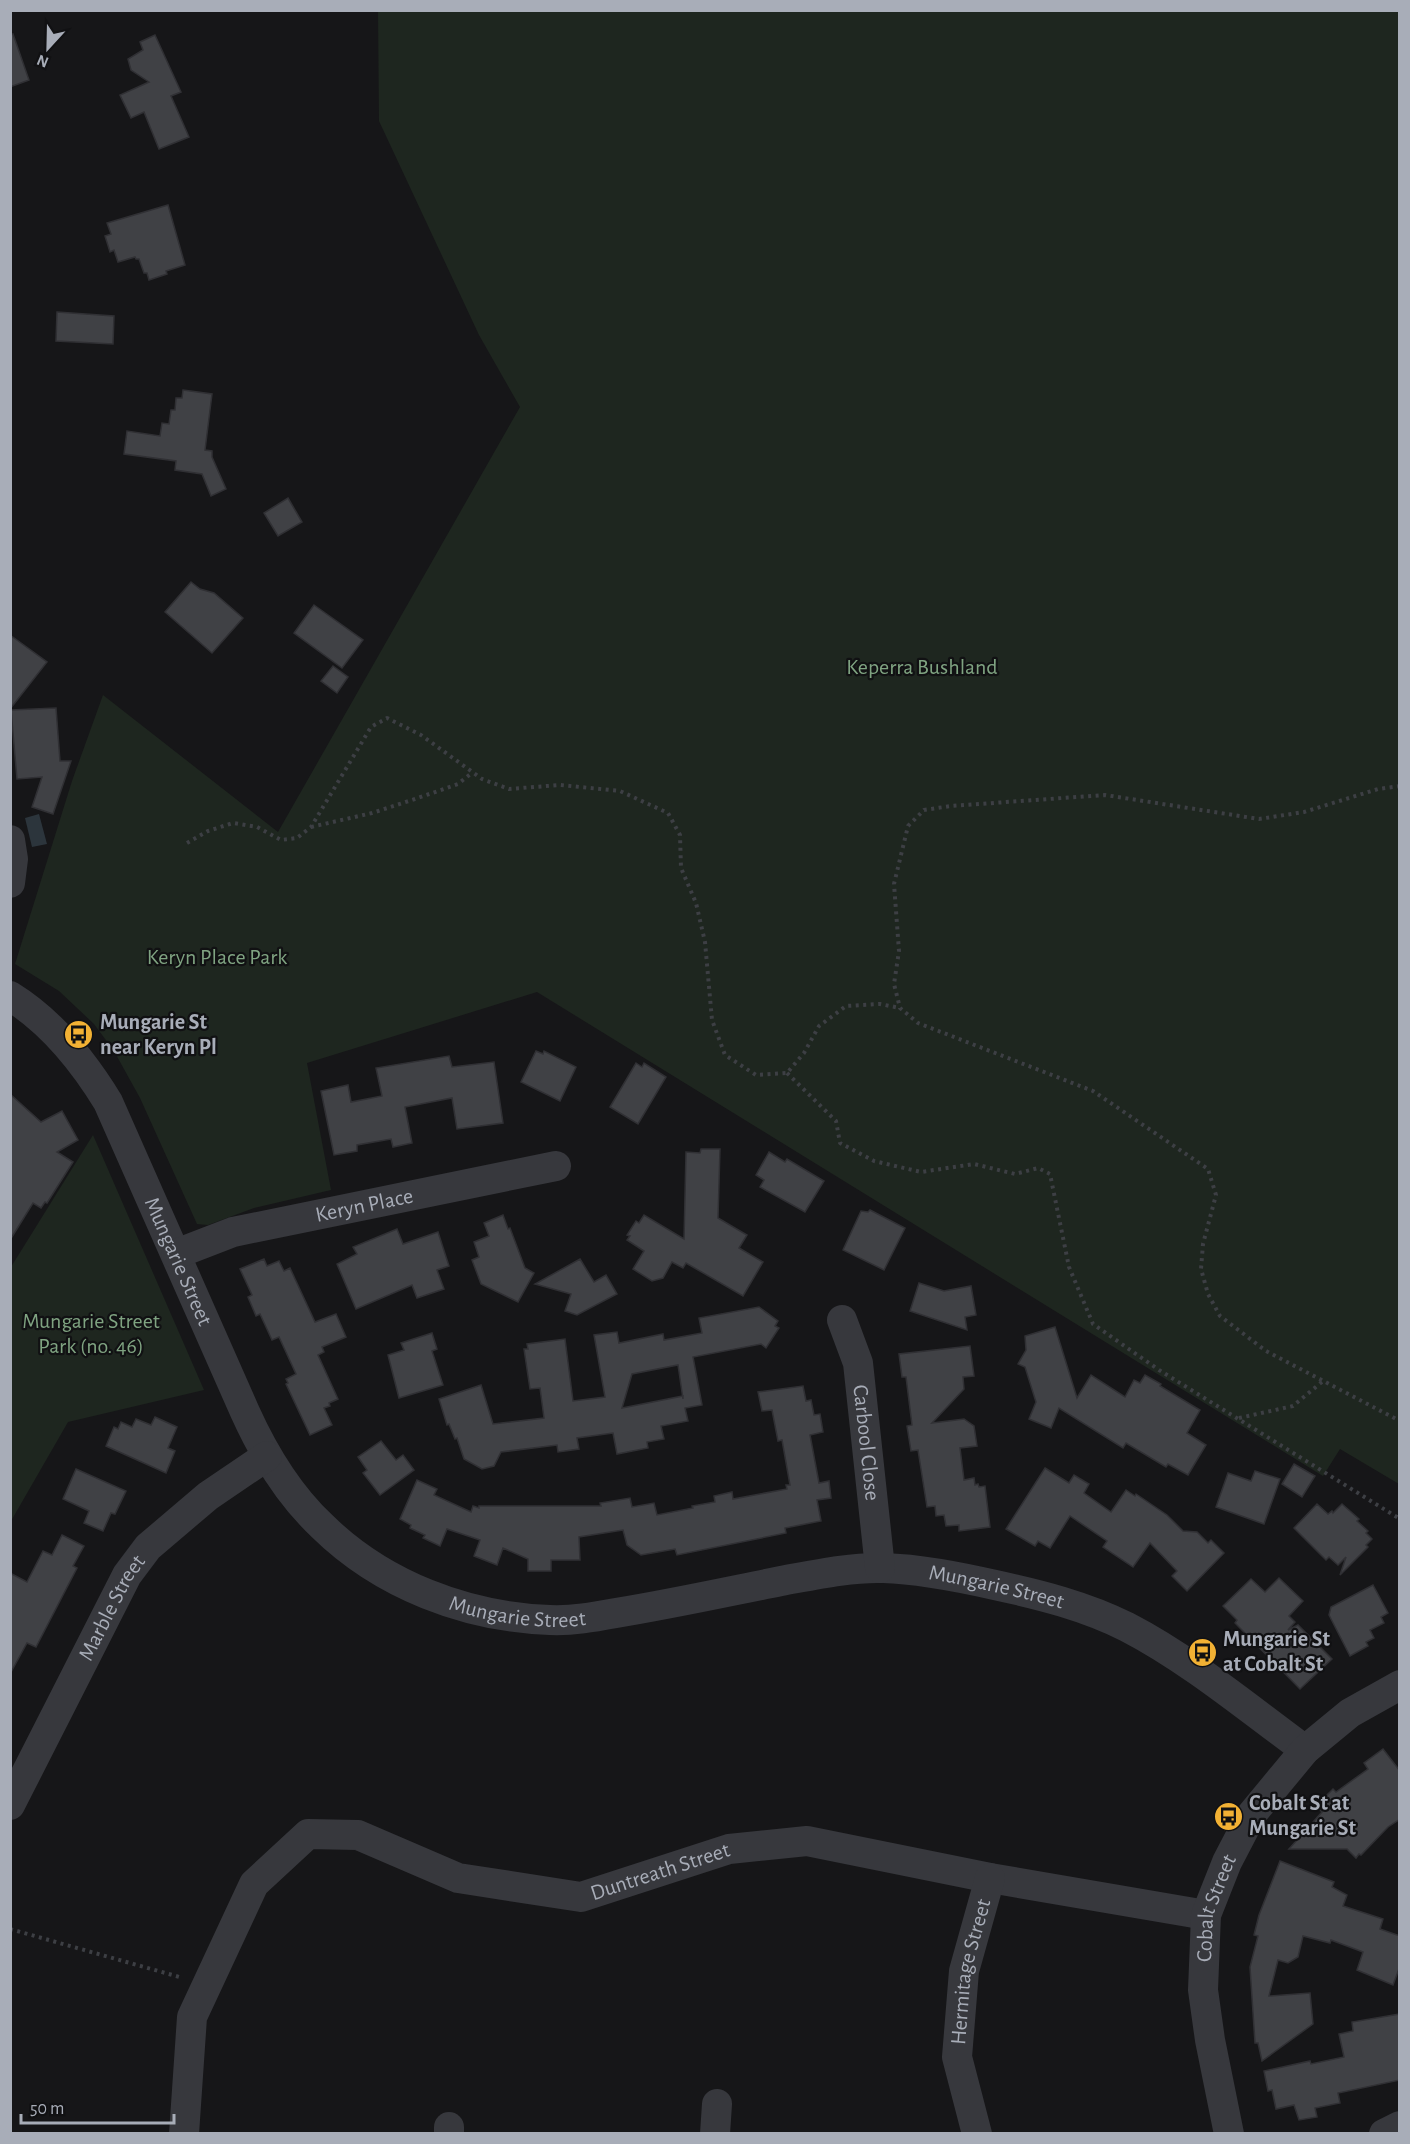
<svg xmlns="http://www.w3.org/2000/svg" width="1410" height="2144" viewBox="0 0 1410 2144" font-family="'Alegreya Sans',sans-serif">
<style>
.green{fill:#1e261f}
.water{fill:#2c353c}
.building{fill:#404145;stroke:#303034;stroke-width:1.5;fill-rule:evenodd}
.lines{fill:none;stroke-linecap:round;stroke-linejoin:round}
.path{stroke:#3d3f44;stroke-width:4;stroke-dasharray:3 4.5;stroke-linecap:butt}
.minor{stroke:#37383d;stroke-width:30}
.labels{text-anchor:middle;dominant-baseline:central;stroke-width:4.5;stroke-linejoin:round;paint-order:stroke}
.park-label{font-size:22px;fill:#7fa381;stroke:#111113}
.poi-label{font-size:22px;font-weight:bold;fill:#a8adb8;stroke:#111113;text-anchor:start}
.street-label{font-size:22px;fill:#a8adb8;stroke:#111113}
</style>
<rect width="100%" height="100%" fill="#161618"/>
<!-- green -->
<g class="green">
<path d="M378,11h1021v1473l-59,-35 -17,27 -786,-484 -230,71 24,127 -77,18 -46,17 -11,-1 -57,-126 -26,-47 -20,-27 -35,-33 -44,-27 57,-183 31,-86 175,137 242,-425 -41,-72 -100,-214z"/>
<path d="M93,1135l111,255 -136,32 -57,99v-254z"/>
</g>
<!-- water -->
<path class="water" d="M39,814l8,30 -15,3 -7,-29z"/>
<!-- building -->
<g class="building">
<path d="M13,34l16,46 -19,7v-52z"/>
<path d="M155,35l26,57 -10,4 18,41 -30,12 -15,-37 -13,6 -11,-23 29,-13 -18,-12 -3,-11 15,-9 -3,-8z"/>
<path d="M168,205l17,60 -19,6 1,3 -18,6 -2,-7h-3l-5,-14h-3l-1,-2 -17,5 -4,-12 -4,2 -5,-16 6,-2 -4,-11z"/>
<path d="M57,312l57,4 -1,28 -57,-3z"/>
<path d="M183,390l29,4 -7,56 7,1v6l14,32 -15,7 -9,-22 -27,-4 1,-9 -52,-7 3,-23 33,5 2,-13 7,1 2,-14h4l1,-12h6z"/>
<path d="M288,498l14,24 -24,14 -14,-23z"/>
<path d="M191,582l9,7 14,4 29,25 -31,35 -47,-41z"/>
<path d="M314,605l49,35 -21,28 -48,-35z"/>
<path d="M10,635l37,27 -37,47z"/>
<path d="M333,666l15,11 -11,16 -16,-12z"/>
<path d="M56,708l4,53h11l-18,53 -21,-7 10,-30 -25,2 -6,-69z"/>
<path d="M536,1051l7,3 1,-3 32,16 -16,34 -39,-19z"/>
<path d="M449,1056l3,11 42,-5 9,61 -46,6 -5,-31 -47,9 7,36 -19,4 -2,-8 -34,6v6l-23,4 -13,-64 27,-6 3,17 31,-6 -6,-28z"/>
<path d="M636,1063l6,4 2,-4 22,14 -28,47 -28,-17z"/>
<path d="M10,1094l31,28 21,-11 16,29 -21,12 16,10 -26,41 -2,-1 -4,6 -8,-5 -23,37z"/>
<path d="M701,1149h19l-2,69 29,17 -8,13 24,14 -20,34 -57,-33 -3,5 -11,-6 -9,16 -11,3 -19,-12 11,-18 -17,-11 3,-4 -3,-1 9,-14 3,2 5,-8 40,24 2,-87 14,1z"/>
<path d="M769,1152l16,10 2,-3 37,22 -19,31 -45,-25 4,-7 -8,-5z"/>
<path d="M870,1210l35,18 -21,42 -41,-20 18,-39 7,1z"/>
<path d="M503,1215l5,14 2,-1 15,40 9,5 -16,29 -37,-18 -9,-24 7,-3 -5,-15 15,-6 -5,-13z"/>
<path d="M397,1229l6,15 35,-12 11,34 -12,4 7,19 -27,9 -5,-13 -56,24 -19,-45 20,-10 -4,-7z"/>
<path d="M264,1259l3,7 12,-5 5,10 6,-3 25,54 21,-8 10,23 -24,10 2,5 -6,3 20,44 -9,4 1,3 -6,2 8,17 -22,10 -24,-51 2,-1 -2,-4 10,-5 -17,-37 -7,3 -12,-26 -4,2 -8,-19 4,-2 -12,-26z"/>
<path d="M580,1259l14,23 12,-7 11,19 -40,21 -12,-4 6,-17 -36,-10z"/>
<path d="M919,1283l25,8 27,-5 5,29 -11,2 2,13 -57,-19z"/>
<path d="M759,1307l19,14 -3,5 4,2 -13,20 -5,-4 -68,13 9,48 -17,3 3,13 -27,5 3,13 -17,3 1,6 -31,6 -4,-21 -36,5 2,11 -21,3 -1,-7 -56,7 -7,14 -12,3 -18,-10 -7,-21 -2,1 -6,-15 -2,1 -8,-26 42,-14 12,39 51,-6 -4,-30 -10,1 -6,-40h4l-1,-5 38,-5 8,62 32,-4 -11,-62 23,-3 2,11 44,-9 1,6 38,-7 -3,-15zM678,1365l5,34v-3l-61,12 10,-34z"/>
<path d="M1055,1327l22,71 14,-23 34,22 9,-17 6,3 5,-8 16,9 -1,2 40,24 -13,23 19,12 -18,30 -20,-11 -2,3 -40,-24 -3,5 -64,-40 -8,20 -22,-9 7,-17 -11,-35 -7,-3 8,-14 -1,-14z"/>
<path d="M432,1333l5,16 -5,2 11,34 -44,13 -11,-43 16,-5 -3,-7z"/>
<path d="M970,1346l4,30 -11,1 1,12 -32,34 32,-4 10,7 3,20 -17,2 4,32 10,-2 1,7 3,-1 1,3 6,-1 5,41 -31,4v-6l-13,1 -2,-11 -8,1 -1,-10 -8,1 -9,-57 -7,1 -4,-25 5,-1 -6,-48h-4l-3,-23z"/>
<path d="M803,1386l3,15 5,-1 3,15 6,-1 3,18 -13,3 9,48 10,-2 2,17 -14,2 4,21 -36,7 1,5 -109,22 -2,-6 -34,6 -14,-10 -4,-15 -44,7 1,23h-29v11h-23v-12l-25,-11 -6,17 -23,-9 6,-16 -33,-11 -7,17 -17,-8 2,-3 -15,-7 1,-3 -11,-6 17,-39 20,9 -3,6 37,17 2,-6 6,2v-2h122l-1,-3 30,-5 2,9 22,-4 3,12 36,-7 -1,-2 23,-4 -1,-6 18,-4 1,7 54,-10 -1,-4h4l-8,-45 -4,1 -6,-31 -10,1 -4,-19z"/>
<path d="M155,1417l22,10 -9,21 7,3 -9,22 -60,-27 8,-19 4,2 3,-7 11,5 4,-8 15,6z"/>
<path d="M381,1441l15,19 7,-5 11,15 -34,25 -17,-22 4,-3 -9,-13z"/>
<path d="M1294,1464l21,12 -13,21 -20,-13z"/>
<path d="M1045,1468l24,15 5,-8 15,9 -5,9 27,19 15,-22 9,6 1,-2 31,21 16,16 14,1 11,11 3,-3 13,13 -37,38 -15,-15 5,-5 -27,-28 -17,24 -30,-20 4,-6 -37,-25 -20,32 -12,-7 -3,5 -29,-17z"/>
<path d="M76,1469l50,22 -11,23 -4,-1 -8,18 -19,-8 5,-12 -26,-12z"/>
<path d="M1255,1471l25,8 -16,45 -48,-17 12,-34 23,8z"/>
<path d="M1317,1504l11,10 4,-3 1,2 9,-9 17,15 -2,2 11,10 -2,2 6,6 -6,6 2,2 -28,28 6,-18 -8,8 -9,-8 -3,3 -32,-32z"/>
<path d="M62,1535l22,11 -11,20 4,2 -41,79 -9,-4 -17,31v-101l17,9 16,-31 9,4z"/>
<path d="M1279,1578l24,23 -14,15 6,6 -7,8 10,-5 34,34 -32,30 -65,-66 2,-3 -14,-14 28,-27 14,13z"/>
<path d="M1373,1585l15,28 -7,4 3,6 -14,7 4,8 -8,4 2,4 -18,10 -21,-41 2,-8z"/>
<path d="M1383,1749l17,22v48l-12,8 -27,28 -2,-1 -3,4 -9,-9h-58l33,-37 -6,-6 17,-17 3,3 32,-23 -4,-6z"/>
<path d="M1280,1861l54,21 -2,5 15,8 -4,11 40,13 -3,10 20,7v30l-7,19 -36,-15 6,-18 -32,-12 -1,3 -27,-7 -5,21 -10,6 -10,-3 -9,36 41,-3 3,31 -51,37 -4,-18h-3l-5,-76 8,-31 -4,-1 5,-20z"/>
<path d="M1400,2014v66l-62,13 2,10 -25,5 2,9 -18,3 -5,-15 -18,4 -4,-19 -4,1 -4,-20 46,-10 1,3 33,-7 -5,-23 14,-3 -1,-9z"/>
</g>
<g class="lines">
<!-- path -->
<g class="path">
<path d="M1400,786l-22,3 -74,23 -45,7 -154,-24 -154,11 -27,4 -16,16 -14,58 5,67 -5,33 6,24 18,15 175,68 115,78 8,26 -13,49 -2,25 7,25 12,22 46,35 134,70"/>
<path d="M311,827l61,-14 43,-14 43,-15 15,-12"/>
<path d="M187,843l21,-12 25,-8 24,4 24,13 16,-2 14,-11 60,-100 16,-9 34,17 61,44 27,10 51,-4 60,6 48,22 12,22 1,33 15,35 9,39 7,78 13,35 31,20 31,-2 17,-20 15,-27 27,-20 34,-2 20,4"/>
<path d="M787,1073l49,48 4,22 34,18 47,11 53,-8 41,10 23,-6 12,6 19,93 24,57 66,46 241,149"/>
<path d="M1239,1418l54,-12 30,-25"/>
<path d="M10,1929l173,49"/>
</g>
<!-- minor -->
<g class="minor">
<path d="M10,840l3,19 -3,24"/>
<path id="s1" d="M10,996c42,26 73,65 98,106l137,310c19,42 43,82 77,114 60,59 144,91 228,94 22,1 44,-3 66,-7 55,-9 110,-21 165,-32 33,-6 69,-14 102,-13 37,1 76,9 112,17 46,10 90,21 132,42 62,32 122,82 178,123"/>
<path id="s2" d="M176,1254l57,-22 323,-66"/>
<path id="s3" d="M842,1320l16,43 22,205"/>
<path id="s4" d="M10,1805l117,-230 21,-28 60,-51 59,-40"/>
<path id="s5" d="M184,2134l8,-117 62,-133 54,-50 50,1 100,43 123,19 148,-48 78,-8 183,37 216,37"/>
<path d="M449,2134v-7"/>
<path d="M715,2134l2,-30"/>
<path id="s6" d="M977,2134l-20,-77 7,-86 26,-93"/>
<path id="s7" d="M1229,2134l-19,-94 -7,-50 3,-75 21,-53 25,-48 53,-64 45,-37 50,-28"/>
<path d="M1384,2134l16,-8"/>
</g>
</g>
<!-- icons -->
<defs>
<symbol id="bus-disc" viewBox="-11 -11 22 22"><circle r="9.5" fill="#f2b134" stroke="#111113"/><path d="M-5-6H5V4H4V6H2V4H-2V6H-4V4H-5ZM-3.5-4V0h7V-4ZM-3.5 1.2v1.5H-2V1.2ZM2 1.2v1.5H3.5V1.2Z" fill="#111"/></symbol>
</defs>
<g fill-rule="evenodd">
<use href="#bus-disc" x="62" y="1018" width="33" height="33"/>
<use href="#bus-disc" x="1186" y="1636" width="33" height="33"/>
<use href="#bus-disc" x="1212" y="1800" width="33" height="33"/>
</g>
<g class="labels">
<!-- park labels -->
<g class="park-label">
<text x="922" y="667">Keperra Bushland</text>
<text x="217" y="957">Keryn Place Park</text>
<text x="91" y="1321">Mungarie Street<tspan x="91" dy="25">Park (no. 46)</tspan></text>
</g>
<!-- poi labels -->
<g class="poi-label">
<text x="100" y="1022">Mungarie St<tspan x="100" dy="25">near Keryn Pl</tspan></text>
<text x="1223" y="1639">Mungarie St<tspan x="1223" dy="25">at Cobalt St</tspan></text>
<text x="1249" y="1803">Cobalt St at<tspan x="1249" dy="25">Mungarie St</tspan></text>
</g>
<!-- street labels -->
<g class="street-label">
<text stroke="none"><textPath href="#s2" startOffset="195">Keryn Place</textPath></text>
<text stroke="none"><textPath href="#s1" startOffset="320">Mungarie Street</textPath></text>
<text stroke="none"><textPath href="#s3" startOffset="126">Carbool Close</textPath></text>
<text stroke="none"><textPath href="#s1" startOffset="1328">Mungarie Street</textPath></text>
<text stroke="none"><textPath href="#s1" startOffset="842">Mungarie Street</textPath></text>
<text stroke="none"><textPath href="#s4" startOffset="222">Marble Street</textPath></text>
<text stroke="none"><textPath href="#s5" startOffset="704">Duntreath Street</textPath></text>
<text stroke="none"><textPath href="#s7" startOffset="230">Cobalt Street</textPath></text>
<text stroke="none"><textPath href="#s6" startOffset="166">Hermitage Street</textPath></text>
</g>
</g>
<!-- border -->
<rect width="1410" height="2144" fill="none" stroke="#a8adb8" stroke-width="24"/>
<!-- north arrow -->
<g transform="translate(48 48) rotate(202)" stroke="#111113" stroke-width="4.5" paint-order="stroke">
<path d="M0-4.5L10 22L0 15L-10 22Z" fill="#a8adb8"/>
<text y="-9" font-size="16" font-weight="bold" text-anchor="middle" fill="#a8adb8">N</text>
</g>
<!-- scale -->
<path d="M21 2114v9h153v-9" fill="none" stroke="#a8adb8" stroke-width="3"/>
<text x="30" y="2114" font-size="18" fill="#a8adb8" stroke="#111113" stroke-width="4.5" paint-order="stroke">50 m</text>
</svg>
